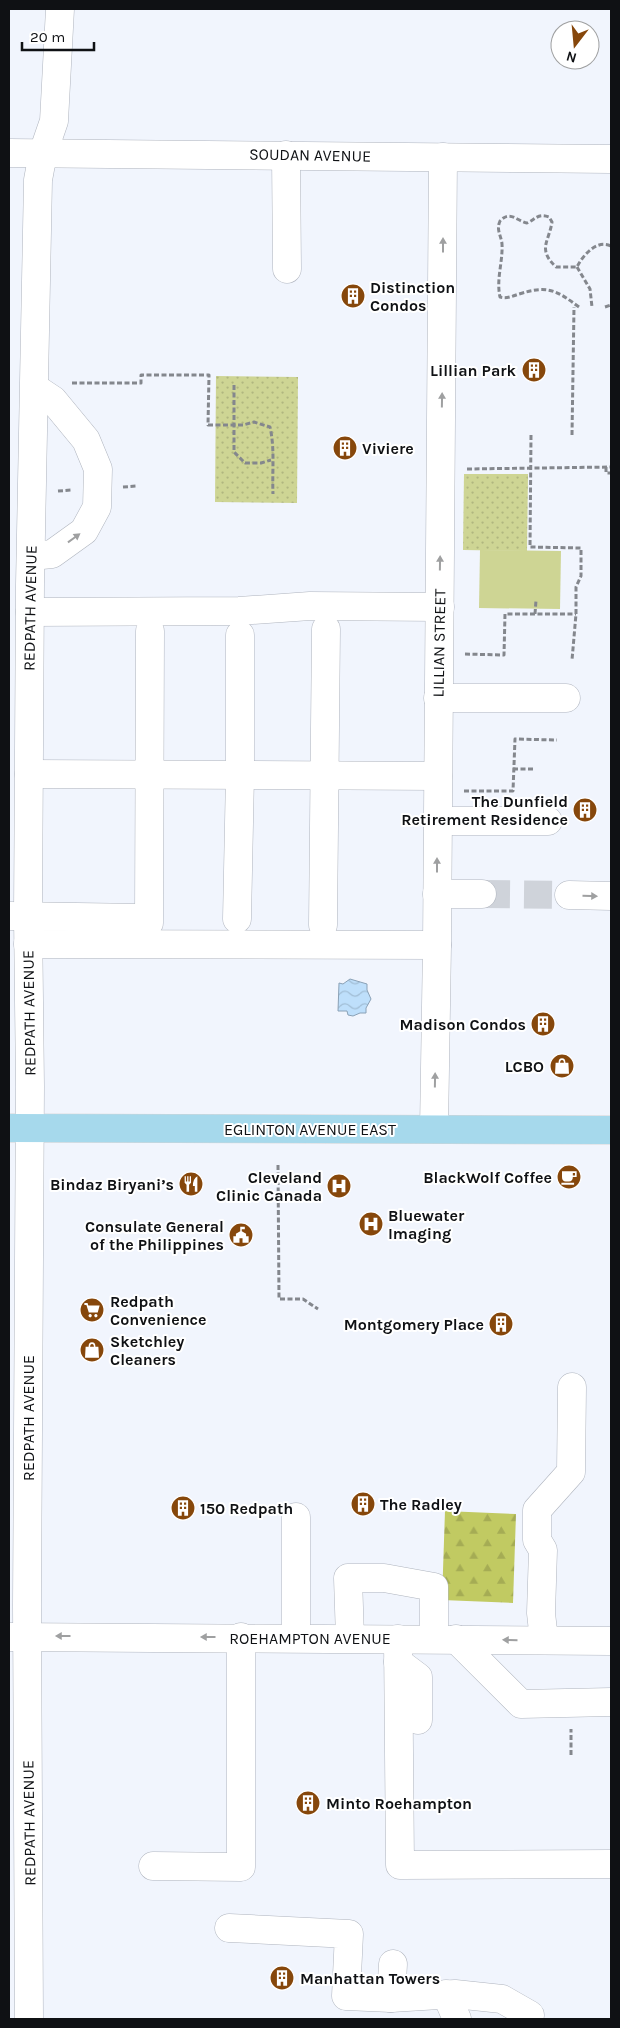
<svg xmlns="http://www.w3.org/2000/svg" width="620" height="2028" viewBox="0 0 620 2028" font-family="Karla,sans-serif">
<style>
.grass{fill:url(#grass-dots)}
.forest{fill:url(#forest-firs)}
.green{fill:#ced594}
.water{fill:url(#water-waves);stroke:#8aa1b6}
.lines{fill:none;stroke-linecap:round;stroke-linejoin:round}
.minor-tunnel{stroke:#cfd3da;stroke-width:28;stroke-dasharray:28 14;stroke-linecap:butt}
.minor-casing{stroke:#afb4be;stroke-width:29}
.major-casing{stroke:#d4d4d5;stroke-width:29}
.path{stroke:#84878d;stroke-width:3;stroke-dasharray:5 2.5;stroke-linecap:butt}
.minor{stroke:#fff;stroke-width:28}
.major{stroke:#a6d9ec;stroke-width:28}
.oneway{fill:#9fa0a1}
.labels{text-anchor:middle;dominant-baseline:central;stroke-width:4;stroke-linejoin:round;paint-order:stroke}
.street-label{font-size:16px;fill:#0f1114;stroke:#fff}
.poi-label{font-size:16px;font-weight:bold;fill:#0f1114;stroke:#fff;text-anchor:start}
</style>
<defs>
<pattern id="grass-dots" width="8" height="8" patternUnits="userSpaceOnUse" patternTransform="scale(1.25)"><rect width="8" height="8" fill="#ced594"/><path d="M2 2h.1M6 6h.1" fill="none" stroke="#b0b67f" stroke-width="1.8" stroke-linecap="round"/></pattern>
<pattern id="forest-firs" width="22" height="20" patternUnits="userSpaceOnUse" patternTransform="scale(1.25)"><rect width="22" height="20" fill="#c1ca62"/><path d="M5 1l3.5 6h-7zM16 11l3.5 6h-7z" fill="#a5ac54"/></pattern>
<pattern id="water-waves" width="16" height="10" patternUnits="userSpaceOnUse" patternTransform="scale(1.25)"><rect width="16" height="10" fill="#bedffb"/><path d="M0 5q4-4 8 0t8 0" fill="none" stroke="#a2bed6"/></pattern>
</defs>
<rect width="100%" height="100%" fill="#f1f5fd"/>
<!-- grass -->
<g class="grass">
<path d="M216,376l82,1 -1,126 -82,-1z"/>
<path d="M464,474h64l-1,77 -64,-1z"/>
</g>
<!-- forest -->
<path class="forest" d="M445,1511l71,3 -3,89 -71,-3z"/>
<!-- green -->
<path class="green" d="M480,550l81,1 -1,58 -81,-1z"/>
<!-- water -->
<path class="water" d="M350,979l17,5v6l4,9 -5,9v5h-6l-7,3 -5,-1 -1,-4h-9l1,-28 4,1z"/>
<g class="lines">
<!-- minor-tunnel -->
<path class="minor-tunnel" d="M482,894l87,1"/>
<defs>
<g id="minor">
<path d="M9,153l602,6"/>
<path d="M286,155l1,114"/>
<path d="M31,556l21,-2 32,-23 13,-24 1,-38 -12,-29 -33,-40 -18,-12"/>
<path d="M30,612l209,-1 71,-5 130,1"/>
<path d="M438,698h128"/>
<path d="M29,774l409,2"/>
<path d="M437,821h111"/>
<path d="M437,894h45"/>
<path d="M569,895l42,1"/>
<path d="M10,916l134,2"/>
<path d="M237,919l3,-144v-140"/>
<path d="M149,923l1,-292"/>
<path d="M323,925l3,-296"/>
<path d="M28,944l409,1"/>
<path d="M434,1129l3,-184 6,-788"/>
<path d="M296,1517v121"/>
<path d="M10,1637l601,4"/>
<path d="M350,1638l-2,-60h36l50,9v52"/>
<path d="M398,1639l2,226 211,-1"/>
<path d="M456,1639l65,65 90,-2"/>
<path d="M544,1640l-3,-27 2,-63 -6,-10v-30l34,-38 1,-85"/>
<path d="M398,1662l20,15v43"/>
<path d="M153,1866l88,1v-230"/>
<path d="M229,1928l120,6 -3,62 45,2 64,-4 47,5 28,16 -1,4"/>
<path d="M446,1994l11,25"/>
<path d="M391,1998l2,-34"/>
<path d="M29,2019l-2,-413 3,-520 -2,-170 2,-332 8,-404 5,-27 11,-32 6,-112"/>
</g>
<path id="major" d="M9,1128l602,2"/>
</defs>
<!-- minor casing -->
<use href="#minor" class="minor-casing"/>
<!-- major casing -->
<use href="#major" class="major-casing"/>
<!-- path -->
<g class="path">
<path d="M577,267l13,22 2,18"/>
<path d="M579,307c-23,-17 -31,-22 -60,-13 -6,2 -12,5 -19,3 -4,-18 3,-35 2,-53 -1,-9 -6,-14 -2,-23 10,-11 17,0 27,2 9,-4 11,-10 22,-6l3,5c-3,20 -15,27 4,45h21c6,-12 20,-28 34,-21"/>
<path d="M605,307l6,-2"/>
<path d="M72,383h69v-8h68l-1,50h35l11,-3 16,5c5,22 2,45 3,67"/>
<path d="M234,385v67l11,11h16l10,-3"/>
<path d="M531,435l-1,112 51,1v28l-5,11v27l-4,46"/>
<path d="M572,435l2,-128"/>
<path d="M606,467v6h5"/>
<path d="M467,469l144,-2"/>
<path d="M123,487l14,-1"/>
<path d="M58,491l14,-1"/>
<path d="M535,614l1,-14"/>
<path d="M465,654l39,1 1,-41h71"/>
<path d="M513,769h21"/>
<path d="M464,791h49l2,-52 42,1"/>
<path d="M278,1165l1,134h24l15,10"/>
<path d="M571,1755v-26"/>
</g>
<!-- minor -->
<use href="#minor" class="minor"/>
<!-- major -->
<use href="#major" class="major"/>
</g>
<!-- one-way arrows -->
<defs><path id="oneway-solid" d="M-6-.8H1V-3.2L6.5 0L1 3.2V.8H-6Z" transform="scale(1.25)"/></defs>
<g class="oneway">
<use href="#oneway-solid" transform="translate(443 245) rotate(-90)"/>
<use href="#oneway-solid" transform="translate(442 400) rotate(-89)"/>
<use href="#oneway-solid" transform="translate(74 538) rotate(-36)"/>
<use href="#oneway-solid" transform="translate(440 563) rotate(-89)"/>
<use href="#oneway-solid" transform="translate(437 865) rotate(-90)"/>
<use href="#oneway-solid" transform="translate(590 896) rotate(1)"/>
<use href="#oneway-solid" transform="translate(435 1080) rotate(-89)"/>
<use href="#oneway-solid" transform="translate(63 1636) rotate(-180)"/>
<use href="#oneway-solid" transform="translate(208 1637) rotate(-180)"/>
<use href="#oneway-solid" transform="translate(510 1640) rotate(-179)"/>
</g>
<!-- icons -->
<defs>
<symbol id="building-disc" viewBox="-11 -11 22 22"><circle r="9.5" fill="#86470b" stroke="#fff"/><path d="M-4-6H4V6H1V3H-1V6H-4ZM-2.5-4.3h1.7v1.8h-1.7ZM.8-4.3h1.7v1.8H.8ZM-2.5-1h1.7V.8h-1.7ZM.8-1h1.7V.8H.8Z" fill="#fff"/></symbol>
<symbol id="shop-disc" viewBox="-11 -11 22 22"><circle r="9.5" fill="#86470b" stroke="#fff"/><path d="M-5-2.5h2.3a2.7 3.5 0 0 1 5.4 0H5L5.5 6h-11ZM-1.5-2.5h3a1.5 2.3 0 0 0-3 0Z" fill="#fff"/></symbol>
<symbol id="cafe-disc" viewBox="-11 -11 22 22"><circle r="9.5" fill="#86470b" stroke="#fff"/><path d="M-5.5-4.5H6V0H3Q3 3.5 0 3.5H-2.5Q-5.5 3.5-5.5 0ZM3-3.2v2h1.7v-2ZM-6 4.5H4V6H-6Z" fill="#fff"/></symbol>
<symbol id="restaurant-disc" viewBox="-11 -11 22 22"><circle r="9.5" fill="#86470b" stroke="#fff"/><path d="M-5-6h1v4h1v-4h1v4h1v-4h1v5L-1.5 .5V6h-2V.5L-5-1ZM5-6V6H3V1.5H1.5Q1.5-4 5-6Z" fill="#fff"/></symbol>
<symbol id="hospital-disc" viewBox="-11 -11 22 22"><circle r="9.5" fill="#86470b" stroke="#fff"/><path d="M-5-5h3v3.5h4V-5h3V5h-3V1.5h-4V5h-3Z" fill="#fff"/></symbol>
<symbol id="civic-disc" viewBox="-11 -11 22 22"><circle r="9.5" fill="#86470b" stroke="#fff"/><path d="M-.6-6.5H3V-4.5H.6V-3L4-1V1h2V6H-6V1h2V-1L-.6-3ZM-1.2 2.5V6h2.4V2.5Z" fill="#fff"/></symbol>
<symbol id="supermarket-disc" viewBox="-11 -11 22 22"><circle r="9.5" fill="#86470b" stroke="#fff"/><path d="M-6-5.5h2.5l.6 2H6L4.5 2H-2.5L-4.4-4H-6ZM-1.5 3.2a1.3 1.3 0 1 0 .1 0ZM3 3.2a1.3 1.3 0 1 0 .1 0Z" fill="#fff"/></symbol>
</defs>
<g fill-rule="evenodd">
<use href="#building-disc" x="339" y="282" width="28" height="28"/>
<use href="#building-disc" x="520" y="356" width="28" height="28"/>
<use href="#building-disc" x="331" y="434" width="28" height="28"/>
<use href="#building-disc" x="571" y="796" width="28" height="28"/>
<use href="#building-disc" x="529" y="1010" width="28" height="28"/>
<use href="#shop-disc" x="548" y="1052" width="28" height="28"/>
<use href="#cafe-disc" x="555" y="1163" width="28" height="28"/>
<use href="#restaurant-disc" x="177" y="1170" width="28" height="28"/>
<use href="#hospital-disc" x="325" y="1172" width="28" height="28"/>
<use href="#hospital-disc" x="357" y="1210" width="28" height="28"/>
<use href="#civic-disc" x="227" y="1221" width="28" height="28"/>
<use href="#supermarket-disc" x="78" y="1296" width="28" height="28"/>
<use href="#building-disc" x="487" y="1310" width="28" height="28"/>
<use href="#shop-disc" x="78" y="1336" width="28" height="28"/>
<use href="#building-disc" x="349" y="1490" width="28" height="28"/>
<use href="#building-disc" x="169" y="1494" width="28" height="28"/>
<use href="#building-disc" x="294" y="1789" width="28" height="28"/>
<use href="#building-disc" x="268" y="1964" width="28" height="28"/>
</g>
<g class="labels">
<!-- street labels -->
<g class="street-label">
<text transform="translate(310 155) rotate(1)">SOUDAN AVENUE</text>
<text transform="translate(30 608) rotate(-89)">REDPATH AVENUE</text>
<text transform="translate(439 643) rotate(-89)">LILLIAN STREET</text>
<text transform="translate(29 1013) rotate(-91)">REDPATH AVENUE</text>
<text x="310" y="1129">EGLINTON AVENUE EAST</text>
<text transform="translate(28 1418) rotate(-90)">REDPATH AVENUE</text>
<text x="310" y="1638">ROEHAMPTON AVENUE</text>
<text transform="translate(29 1823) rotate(-91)">REDPATH AVENUE</text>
</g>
<!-- poi labels -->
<g class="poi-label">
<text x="370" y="287">Distinction<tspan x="370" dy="18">Condos</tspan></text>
<text x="516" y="370" text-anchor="end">Lillian Park</text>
<text x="362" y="448">Viviere</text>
<text x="568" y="801" text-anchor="end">The Dunfield<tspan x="568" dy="18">Retirement Residence</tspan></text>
<text x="526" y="1024" text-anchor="end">Madison Condos</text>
<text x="544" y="1066" text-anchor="end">LCBO</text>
<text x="322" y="1177" text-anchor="end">Cleveland<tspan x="322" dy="18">Clinic Canada</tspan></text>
<text x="552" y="1177" text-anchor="end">BlackWolf Coffee</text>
<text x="174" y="1184" text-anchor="end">Bindaz Biryani’s</text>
<text x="388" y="1215">Bluewater<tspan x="388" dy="18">Imaging</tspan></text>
<text x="224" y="1226" text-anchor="end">Consulate General<tspan x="224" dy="18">of the Philippines</tspan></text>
<text x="110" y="1301">Redpath<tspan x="110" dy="18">Convenience</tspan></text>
<text x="484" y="1324" text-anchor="end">Montgomery Place</text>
<text x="110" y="1341">Sketchley<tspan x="110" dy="18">Cleaners</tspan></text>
<text x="380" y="1504">The Radley</text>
<text x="200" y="1508">150 Redpath</text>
<text x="326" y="1803">Minto Roehampton</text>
<text x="300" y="1978">Manhattan Towers</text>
</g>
</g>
<!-- border -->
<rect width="620" height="2028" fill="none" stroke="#0f1114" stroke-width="20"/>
<!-- north arrow -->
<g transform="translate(575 45) rotate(196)"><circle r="24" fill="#ffffff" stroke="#9fa0a1"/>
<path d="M0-4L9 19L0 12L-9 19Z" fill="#86470b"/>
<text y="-8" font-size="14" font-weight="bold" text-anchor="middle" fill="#0f1114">N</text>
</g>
<!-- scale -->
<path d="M22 42v8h72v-8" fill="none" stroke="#0f1114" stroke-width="2.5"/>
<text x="30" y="42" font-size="15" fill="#0f1114" stroke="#ffffff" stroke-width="4" paint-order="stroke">20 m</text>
</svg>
